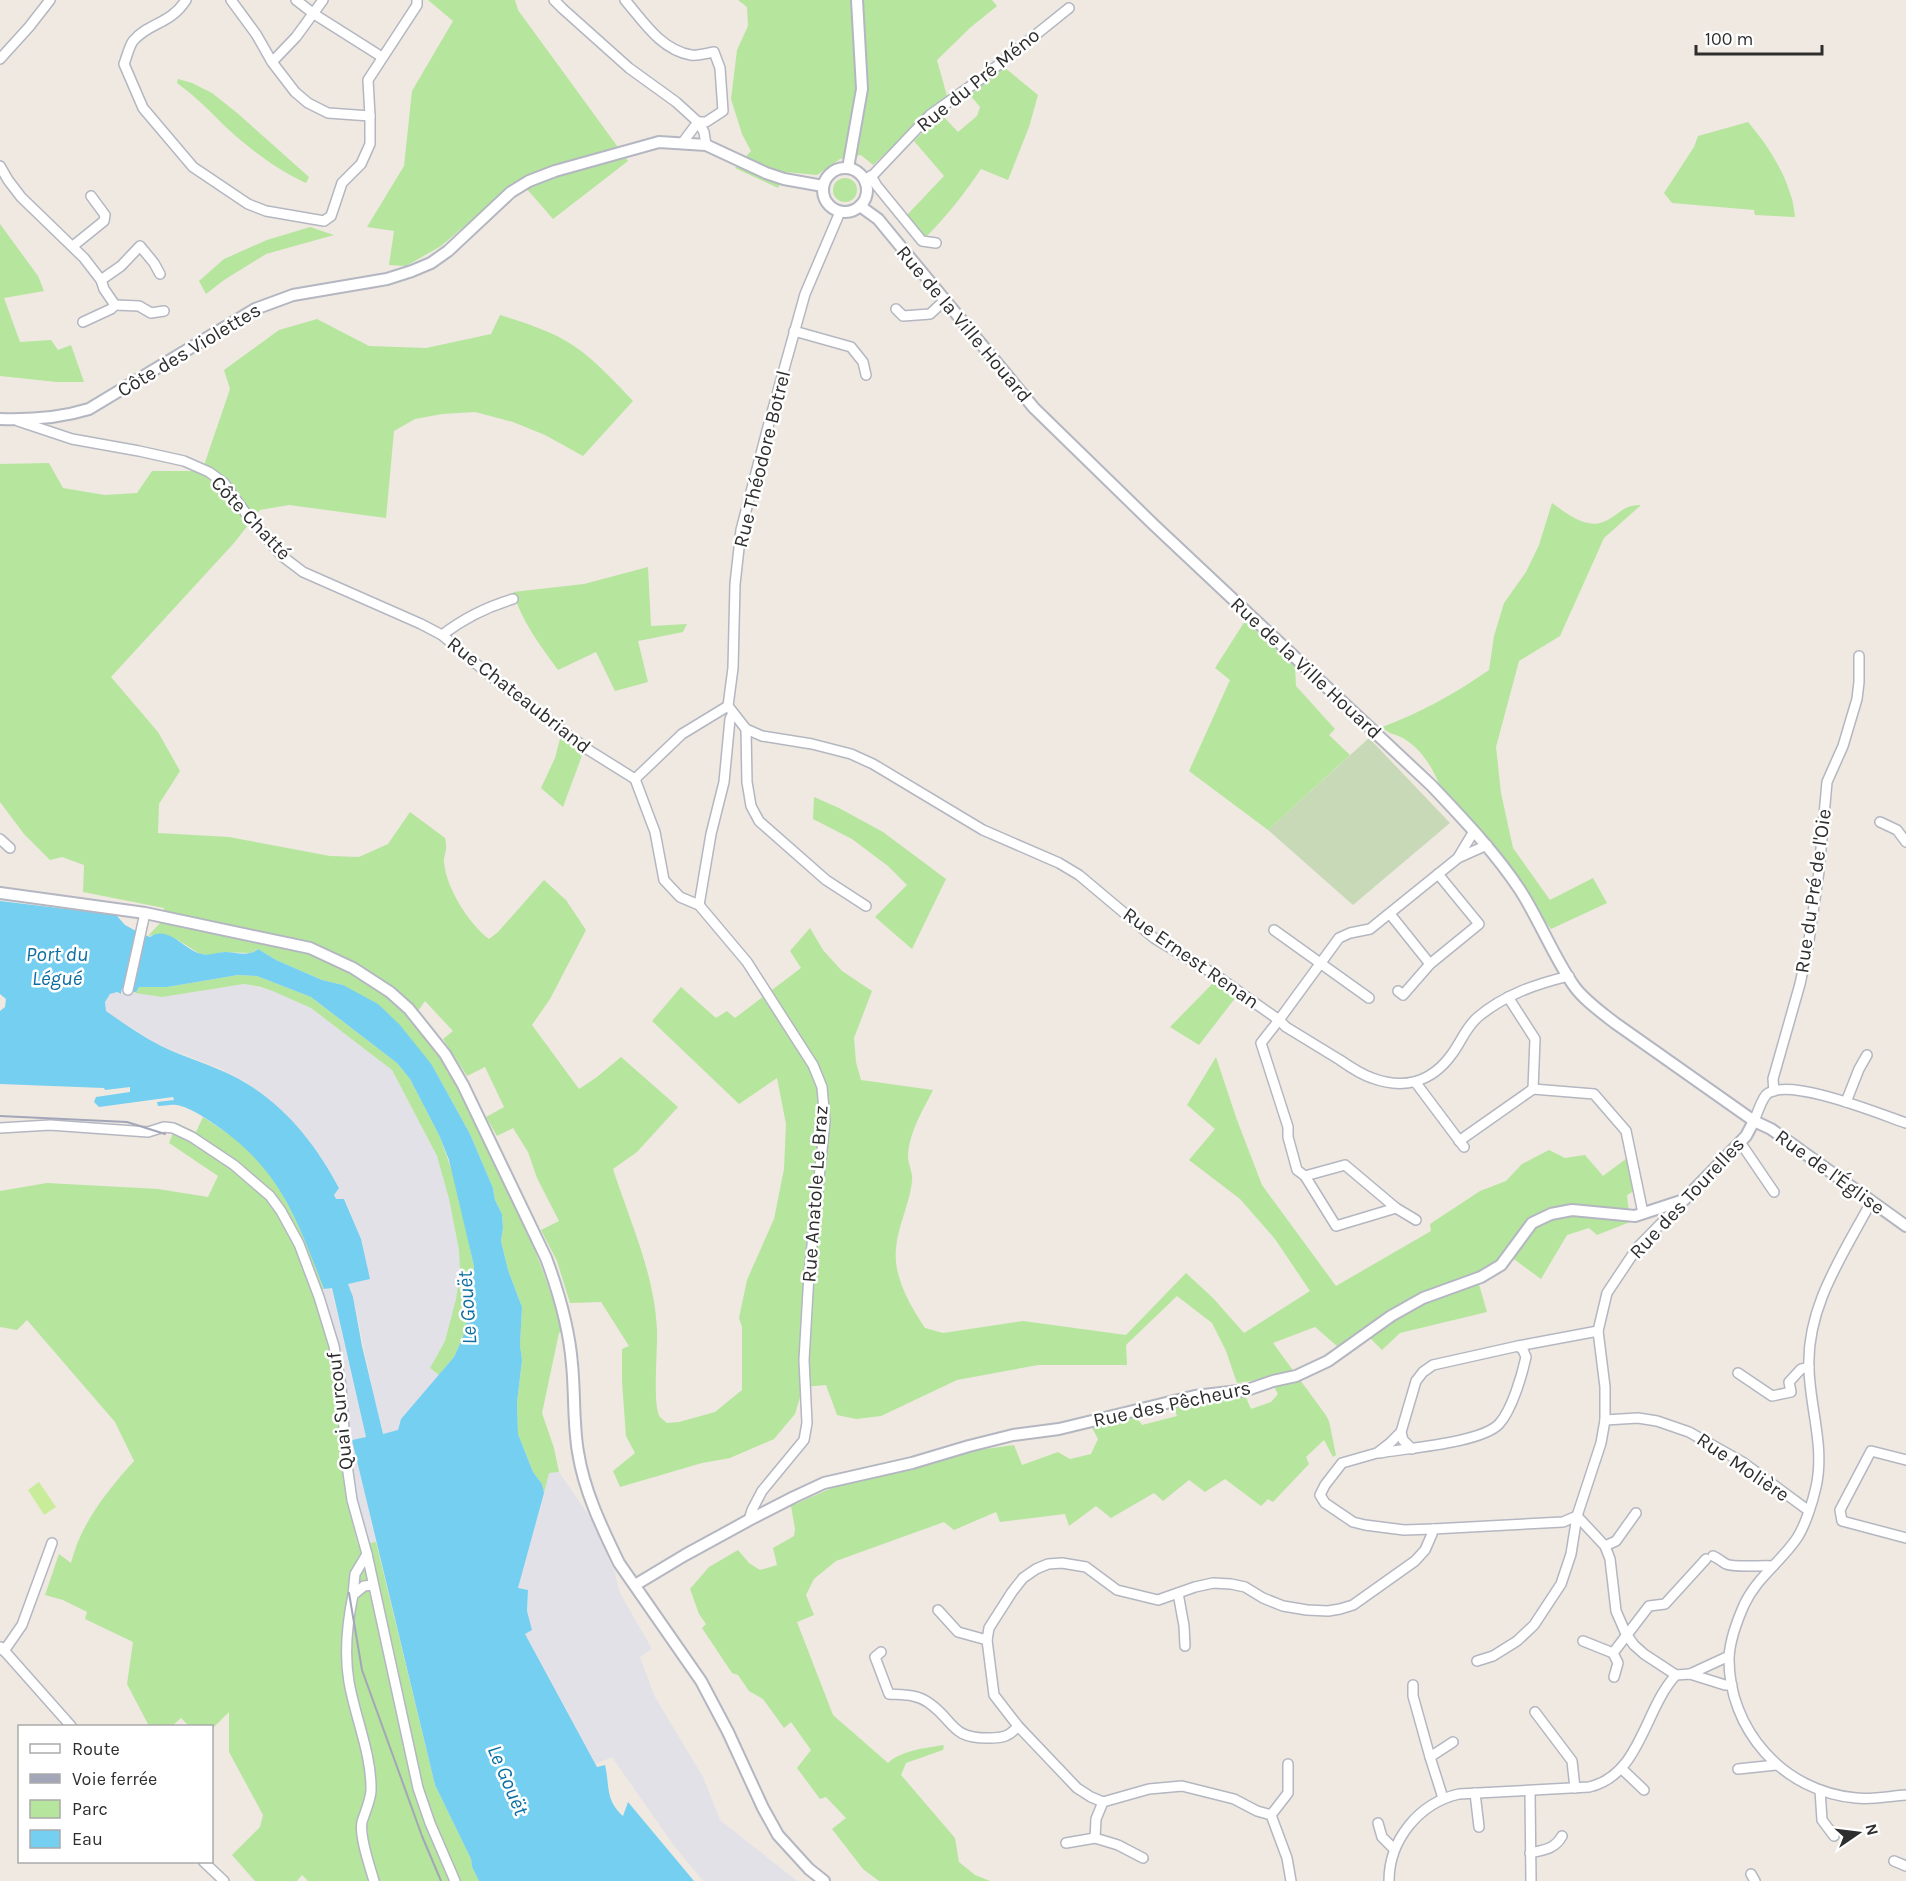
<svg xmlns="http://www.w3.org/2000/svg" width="1906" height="1881" viewBox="0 0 1906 1881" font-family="Karla,sans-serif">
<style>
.industrial{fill:#e3e1e8}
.green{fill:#b6e59e}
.cemetery{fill:#c8d9b8}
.pitch{fill:#c9ec9a}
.water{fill:#75cff0}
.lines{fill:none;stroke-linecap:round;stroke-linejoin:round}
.minor-casing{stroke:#b4b7c1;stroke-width:12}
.tertiary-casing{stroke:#b4b7c1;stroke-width:14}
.minor{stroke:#fff;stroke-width:9}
.tertiary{stroke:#fff;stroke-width:10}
.rail{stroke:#a3a6b8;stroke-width:2}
.labels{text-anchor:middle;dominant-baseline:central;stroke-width:5;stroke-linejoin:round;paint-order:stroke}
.street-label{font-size:20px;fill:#2e2e2e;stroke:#fff}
.water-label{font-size:21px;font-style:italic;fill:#0d6fa3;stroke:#fff}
</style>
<rect width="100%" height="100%" fill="#efe9e1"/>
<!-- industrial -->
<g class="industrial">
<path d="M244,984l31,7 36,17 81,62 45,86 12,43 10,51 1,23 -4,26 -11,42 -15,27 9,7 -38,44 -3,12 -16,3 -29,-137 -5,-13 13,-45 -16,-40h-9l-2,-4 5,-8 -20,-33 -25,-31 -44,-38 -31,-17 -58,-22 -47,-29 -8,-6 -2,-5 3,-9 7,-5 7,2 12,-2 29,5z"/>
<path d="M331,1287l35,150 -13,3 23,102 -18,4 -10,-41 -32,-212z"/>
<path d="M559,1472l33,48 22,50 6,23 32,56 -12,8 15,40 48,80 17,43 77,61h-94l-31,-38 -60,-86 -16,7 -71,-130 6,-4 -4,-19 1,-20 -10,-3 31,-115z"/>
</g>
<!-- green -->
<g class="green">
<path d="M428,0h87l3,10 110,151 -75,58 -34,-39 -78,66 -35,20 -17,-1 5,-34 -27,-4 37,-61 8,-75 41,-70z"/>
<path d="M738,0h254l5,6 -26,21 -34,33 10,36 -74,69 -12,-10 -21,4 -23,16 -31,-3 -8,16 -43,-20 16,-17 -9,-17 -11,-35 6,-49 11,-24 -1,-19z"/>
<path d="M1004,67l34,28 -9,32 -21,53 -27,-11c-17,25 -34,47 -55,68l-19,-22 37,-39 -30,-35 27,-27 17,18 19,-16 3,-9 -10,-12z"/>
<path d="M178,79l14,4 20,10 24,19 73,65 -3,6c-28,-13 -54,-32 -77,-53 -18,-17 -31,-32 -52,-47z"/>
<path d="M1748,122c17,20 34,45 42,71 3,7 4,16 5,24l-40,-2 -1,-5 -82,-7 -8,-10 30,-46 4,-11z"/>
<circle cx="845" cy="190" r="12"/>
<path d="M0,224l38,52 6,15 -40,7 16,44 31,-2 7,10 13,-5 13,37h-27l-57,-6z"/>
<path d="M310,227l24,8 -68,19 -42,26 -18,14 -7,-13 25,-22 43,-19z"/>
<path d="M500,315c25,8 52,16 74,31 22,15 40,35 59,55l-50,55 -38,-21 -32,-13 -38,-10 -33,2 -27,5 -21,12 -8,87 -97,-13 -29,5 -26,33 -123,134 47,55 22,39 -21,33 -1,29 71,4 101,19 29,1 29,-13 22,-32 35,26c3,13 -1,14 -1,24 2,26 25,62 45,77l9,-7 46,-52 22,20 20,30 -36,69 -18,26 47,64 18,-12 24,-20 57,50 -41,45 -24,17c17,53 41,103 44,160 1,18 -5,76 3,88 2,2 5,4 7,6l12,-1 36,-10 27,-22v-63l-3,-9 8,-38 27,-61 10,-50 2,-45 -9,-46 -38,26 -87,-83 29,-34 35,31 11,-7 8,7 66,-50 -11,-17 20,-23 13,22 19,21 30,20 -18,47 2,24 5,18 72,10c-10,20 -25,44 -25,68 1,8 5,15 4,23 -2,22 -14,44 -16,67 -3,29 14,57 29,80l18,5 80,-12 103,14 60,-62 27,25 31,35 66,-42 -35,-52 -35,-40 -51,-39 26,-31 -28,-24 29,-48 21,63 25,65 74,101 95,-55 -1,-7 50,-33 26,-10 16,-17 27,-14 16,8 20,-3 18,21 24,-18 7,33 -7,4 3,27 -33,13 -8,-7 -22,7 -26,44 -37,-27 -8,10 -20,12 11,38 -87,21 -18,17 -18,-18 -27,14 -22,-19 -42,16 52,71 4,7 7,34 -3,2 -9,-17 -18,17 3,7 -36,38 -5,-3 -7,7 -36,-27 -20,13 -16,-12 -26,21 -9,-8 -43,25 -15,-12 -27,20 -4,-12 -65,8 -4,-10 -42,18 -10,-8 -108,39 -22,18 -8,16 8,20 -17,7 36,93 55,48c14,-13 38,-15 56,-18l-1,5 -37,13 -5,12 54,63 4,24 16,13 15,6h-111l-16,-12 -31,-40 14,-11 -20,-21 -6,2 -23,-31 14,-18 -20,-28 -7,6 -21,-29 -14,-8 -11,-16 -6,-2 -30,-45 4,-4 -7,-10 -9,-25 19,-22 29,-17 11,13 11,7 17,-5 -4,-17 21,-12 1,-7 -4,-23 52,-23 61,-13 67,-19 43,-6 8,20 36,-13 12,7 21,-5 7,-15 -7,-13 44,-11 7,10 35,-9 -4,-12 72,-9 6,14 20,-7 7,-8 -9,-16 -32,5 -11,-32 -14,-28 -35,-27 -51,49 1,20h-89l-81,15 -76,36 -25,3 -19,-4 -11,-30 -23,2 -8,27 -21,25 -44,19 -28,5 -82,24 -7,-16 22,-18 -9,-17 -4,-54v-33l7,-3 -28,-44 -31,1 -13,-42 -16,-31 18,-9 -22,-43 -9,-26 -15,-24 -16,8 -11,-19 18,-10 -19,-40 -18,9 -24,-37 10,-8 -28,-30 -12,17c24,25 39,59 55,89 37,72 73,146 94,224l-3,2 -17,80 12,35 5,24 -10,1 -5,20 -2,-9 -9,-12 -15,-38 -1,-31 5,-43 -2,-15 2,-38 -14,-37 -7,-29 2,-13 -1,-14 -7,-14 -2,-12 -23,-54 -38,-69 -89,-80 -21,-5 -46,-20 -18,-11 -7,4 -28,-1 -12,3 -11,-1 -22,-14 -17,-6 -13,2 13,-14 3,-14 -81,-16 1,-27 -22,-8 -12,3 -26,-26 -24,-32v-338l49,-1 14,25 42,7 32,-2 15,-22h50l28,-82 -6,-19 55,-40 38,-11 52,27 57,2 65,-14z"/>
<path d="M1552,503c17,12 38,30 59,15 14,-9 13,-12 30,-13l-37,33 -44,98 -41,25 -23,86 5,46 12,55 37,52 43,-22 14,25 -56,26 -109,-139c-9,-21 -19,-40 -39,-52 -8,-4 -15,-4 -21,-11 38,-14 74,-34 107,-57l5,-34 10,-33 22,-31 13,-27z"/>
<path d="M648,567l3,59 36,-2 -4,8 -45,9 10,41 -33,9 -19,-39 -38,18c-18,-25 -36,-48 -45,-78l71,-8z"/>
<path d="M1245,621l50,45 1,20 39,43 -6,6 21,20 -82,75 -79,-59 41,-91 -15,-12z"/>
<path d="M561,735l23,15 -21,57 -22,-19 14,-30z"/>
<path d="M814,797l25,11 44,24 63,47 -34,70 -37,-32 32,-32 -19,-19 -36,-27 -39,-20z"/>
<path d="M238,975l19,1 54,21 86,66 13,16 29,56 16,44 19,87 -4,39 -7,32 -9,20 -15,18 -9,-7 15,-27 11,-42 4,-26 -1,-23 -10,-51 -12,-43 -45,-86 -81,-62 -36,-16 -14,-5 -17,-3 -82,13 -27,-4 4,-6h28z"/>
<path d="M1221,975l17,10 -2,12 -37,48 -29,-18z"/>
<path d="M203,1117c11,8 24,15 35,24 46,38 65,94 86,148l-8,4 19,77 8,95 5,40 10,40 18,-3 59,243 36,74 1,8 7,14h-171l-6,-6 -5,6h-42l-23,-26 28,-28 3,-12 -34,-63v-40l-17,17v-3h-23l-8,-8 -9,8h-23l-22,-42 6,-42 -48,-23 2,-7 -24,-12 -18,-5 14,-41 12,9c10,-40 36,-72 63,-102l-19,-39 -88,-102 -10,10 -17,-3v-136l47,-8 111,6 50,8 10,-21 -49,-33 8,-20 19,9z"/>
</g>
<!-- cemetery -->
<path class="cemetery" d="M1369,738l81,85 -97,82 -85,-75z"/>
<!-- pitch -->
<path class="pitch" d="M39,1482l17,25 -12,8 -16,-25z"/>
<!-- water -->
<path class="water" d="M0,901l116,14 9,10 11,6 1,3 -12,55 -3,-1 -1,6 -4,-2 -7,2 -5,8 1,9c17,12 36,25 55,35 29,14 60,21 88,39 39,24 69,63 90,103l-5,7 2,4h8l17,40 9,40 -22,5 5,13 9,49 21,88 15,-4 3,-11 53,-62 9,-20 7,-32 4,-39 -25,-106 -10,-25 -29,-56 -13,-16 -86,-66 -54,-21 -19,-1 -71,12h-28l-3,5h-3l-1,-2 13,-55 5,2c18,-13 35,14 52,17 8,2 15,-2 23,-2 8,0 17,3 25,1 2,0 6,-2 8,-4l18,11 46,20 21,5 35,19 22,21 32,40 38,69 23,54 2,12 7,14 1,14 -2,13 7,29 14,37 -2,38 2,15 -5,43 1,31 15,38 9,12 2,9 -26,95 10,2 -1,21 5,19 -7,4 72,133 8,-2c5,21 0,35 18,51l5,-14 66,79h-215l-7,-14 -1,-8 -36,-74 -83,-345 14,-3 -34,-149 -8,1c-27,-69 -43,-119 -107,-163 -10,-7 -29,-20 -41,-21 -6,-1 -12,1 -18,1l-1,-4 17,-2 -1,-3 -74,10 -5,-5 2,-5 34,-5v-5l-25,3 -1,-2 -104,-4v-73l5,-4 1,-8 -6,-5z"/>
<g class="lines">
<defs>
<g id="minor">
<path d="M186,0c-16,25 -37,22 -53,41 -4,6 -6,15 -9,23l19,44 50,59 55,37 18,7 58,10 7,-5 11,-33 19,-19 9,-20v-28l-2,-36 49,-75v-5"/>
<path d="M231,0l25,34 16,28 23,30 13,11 20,10 42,3"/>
<path d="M296,0l18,14 68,43"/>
<path d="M554,0l9,9 66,59 47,34 22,20 6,10 2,13"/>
<path d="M625,0c18,21 36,50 66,55 7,1 16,-2 23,-3l6,16 3,43 -17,11h-8"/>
<path d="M0,59l29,-32 21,-27"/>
<path d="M272,62l24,-25 27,-37"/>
<path d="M683,142l15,-20"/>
<path d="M0,166l8,14 13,17 63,61 17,22 3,9 11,16 -4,4 -28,13"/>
<path d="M871,176l6,10 45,55 14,2"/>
<path d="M864,180l10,-6 56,-59 52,-37 87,-70"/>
<path d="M840,212l-35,82 -36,129 -28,107 -6,54 -2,84 -5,38 18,23 16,7 50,8 39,10 22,10 110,66 76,33 20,12 75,63 60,36 65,46 7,7c18,11 36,22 54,33 10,7 20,14 32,18 32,12 60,4 80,-24 9,-12 14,-27 26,-37 26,-22 58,-33 91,-41"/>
<path d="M73,246l31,-25 1,-6 -14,-19"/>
<path d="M101,280l20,-14 19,-20 14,17 6,11"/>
<path d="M115,305l24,1 12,7 13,-2"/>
<path d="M896,309l7,7 27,-2 15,-14"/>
<path d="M794,331l57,16 12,15 3,13"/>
<path d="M18,421l54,18 67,12 45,10 25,11 15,11 26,36 32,37 21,16 118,52 21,11 51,43 94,71 48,30"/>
<path d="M442,635c22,-17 44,-28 71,-36"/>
<path d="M746,729l1,53 4,24 8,15 67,59 40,26"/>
<path d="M635,779l20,53 9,48 16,17 19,8 48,57 66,103 9,22 3,34 -16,153 -5,86 3,63 -3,17 -42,51 -10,19 -3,10"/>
<path d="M635,779l47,-45 46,-28"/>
<path d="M1880,822l17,8 9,12"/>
<path d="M0,839l10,9"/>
<path d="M1459,856l15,-25"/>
<path d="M699,905l12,-71 13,-52 6,-63 3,-6"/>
<path d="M1390,914l40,50"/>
<path d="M1274,930l95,68"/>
<path d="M128,990l17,-77"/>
<path d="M1398,991l5,4 27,-31 49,-40 -41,-50"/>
<path d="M1508,997l27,42 -2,50"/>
<path d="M1416,1083l48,64"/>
<path d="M1533,1089l61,5 32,37 17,82"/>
<path d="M1774,1091l-1,-12 27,-95 8,-37 11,-76 8,-89 16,-36 14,-47 2,-17v-26"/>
<path d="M1846,1102l13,-33 8,-14"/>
<path d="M1754,1121c3,-7 7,-20 12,-26 20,-20 116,20 140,28"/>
<path d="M0,1128l50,-3 98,7 16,-5 9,1 19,9 42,28 36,31 11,15 18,33 20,53 15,49 7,40 5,72 6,42 15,54 51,234 12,35 25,58"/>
<path d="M1459,1141l74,-52"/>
<path d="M1740,1142l34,50"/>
<path d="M1305,1176l40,-11 51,43 20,12"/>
<path d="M1871,1202c-28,53 -65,105 -62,167 1,39 16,78 7,118 -3,14 -11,39 -19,51 -16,24 -40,39 -53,67 -7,16 -14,35 -15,52 -1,73 55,135 127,141 16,2 34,-2 50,-3"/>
<path d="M1396,1208l-60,18 -31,-50 -8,-6 -9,-33v-10l-27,-84 18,-23 60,-82 11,-5 20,-4 88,-71 29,-13"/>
<path d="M1738,1373l34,23 19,-4 -2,-10 12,-13 8,-2"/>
<path d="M1605,1420l33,-2 19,3 32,11 55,31 65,48"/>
<path d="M1401,1432l-11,11 -13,10 -35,10 -17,22 -5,10 5,8 28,19 12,3 39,5 29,-1 130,-7 14,-6"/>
<path d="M1412,1449l-9,-9 -2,-8 15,-51 7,-9 10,-7 85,-19 80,-15"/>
<path d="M1379,1453c27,-5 102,-10 120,-29 13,-14 23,-49 27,-67l-3,-7 -5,-4"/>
<path d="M1906,1460l-35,-9 -31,59 2,11 64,17"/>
<path d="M1577,1516l28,30 5,13 6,52 10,23 8,11 10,9 32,21"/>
<path d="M1605,1546l11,-5 20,-28"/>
<path d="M1713,1556c5,2 9,6 13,8 9,4 35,1 47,2"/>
<path d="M373,1585l-9,1 -11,9c-6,29 -9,58 -4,87 6,35 23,73 22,109 -1,11 -6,21 -9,31 -3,14 8,45 12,59"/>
<path d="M1178,1593l6,33 1,20"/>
<path d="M353,1595l2,-21 12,-20"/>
<path d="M938,1610l20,22 29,8"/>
<path d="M1583,1641l30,12 36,-47 16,-2 41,-45"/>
<path d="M1,1647l70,79"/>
<path d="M4,1651l18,-26 30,-82"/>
<path d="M881,1652l-6,5 14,37c15,1 28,0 40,9 26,18 21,36 61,35 13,0 20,-2 28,-12"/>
<path d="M1613,1653l5,10 -4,14"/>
<path d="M1477,1661l16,-5 24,-15 17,-16 27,-41 10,-30 6,-38 24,-73 4,-23v-33l-7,-56 9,-38 30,-45 47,-48"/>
<path d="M1690,1674l39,-18"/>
<path d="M1413,1685v11l17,61 13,41"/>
<path d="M1535,1712l37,49 3,27"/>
<path d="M1430,1757l23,-15"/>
<path d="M1622,1769l22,21"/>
<path d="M1738,1769l38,-4"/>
<path d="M1820,1790l2,30 12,16"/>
<path d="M1530,1791l1,90"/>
<path d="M1475,1793l4,34"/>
<path d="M1103,1802l-7,17 -1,19 23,7 25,13"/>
<path d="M1271,1815l17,-22v-29"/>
<path d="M1378,1823l4,14 12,12"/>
<path d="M1066,1843l29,-5"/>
<path d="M1530,1853c14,-3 25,-4 32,-17"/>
<path d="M1894,1861l12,5"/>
<path d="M204,1862l20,19"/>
<path d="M1751,1874l4,7"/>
<path d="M1291,1881l-4,-23 -16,-43 -14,-4 -23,-12 -52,-13 -33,3 -46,13 -12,-5 -14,-9 -59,-62 -24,-31 -7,-55 2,-12 23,-36 11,-14 13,-9 12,-5 14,-1 24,4 31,23 41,10 37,-13 18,-4 18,1 14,3 18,11 20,8 24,4 21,1 12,-2 13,-4 62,-44 10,-11 7,-16 1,-5"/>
<path d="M1389,1881c0,-41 30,-78 70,-87l130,-7c52,-12 55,-78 87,-112l14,-1 35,11h7"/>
</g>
<g id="tertiary">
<circle cx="845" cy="190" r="22"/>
<path d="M848,168l14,-79 -5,-89"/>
<path d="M860,206l18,13 156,189 120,117 278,261c31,33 63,66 88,104 20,31 33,66 54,96 10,14 27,26 41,37l139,98 17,8 135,97"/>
<path d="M0,419c30,1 60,-1 89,-10l166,-100 38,-14 94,-16 25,-8 19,-8 17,-12 63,-59 18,-11 26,-10 104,-29 47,3 60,28 18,6 39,7"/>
<path d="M0,893l145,20 165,35 43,20 37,24 19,17 36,45 18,31 83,173c13,35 23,69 26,106 3,29 1,59 6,88 6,39 24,76 41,111l82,118 27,51 35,76 15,27 31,34 15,12"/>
<path d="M635,1585l50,-30 64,-35 45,-23 30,-14 88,-20 57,-17 44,-11 46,-6 136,-33 52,-6 26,-9 23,-5 32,-15 63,-45 32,-18 58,-21 20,-12 31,-42 19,-9 21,-4 63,6 49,-16 62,-64 8,-15"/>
</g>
</defs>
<!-- minor casing -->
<use href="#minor" class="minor-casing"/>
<!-- tertiary casing -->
<use href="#tertiary" class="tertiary-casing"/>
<!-- minor -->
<use href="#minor" class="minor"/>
<!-- tertiary -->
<use href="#tertiary" class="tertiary"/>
<!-- rail -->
<g class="rail">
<path d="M0,1116l127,6 38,12"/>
<path d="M349,1593l13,77 60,166 19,45"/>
</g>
</g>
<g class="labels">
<!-- street labels -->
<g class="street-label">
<text transform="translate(978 80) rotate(-39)">Rue du Pré Méno</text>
<text transform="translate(964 324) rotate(50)">Rue de la Ville Houard</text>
<text transform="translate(189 350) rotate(-31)">Côte des Violettes</text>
<text transform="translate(762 459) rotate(-76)">Rue Théodore Botrel</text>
<text transform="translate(251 518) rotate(47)">Côte Chatté</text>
<text transform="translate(1306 668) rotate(43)">Rue de la Ville Houard</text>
<text transform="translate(519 695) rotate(38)">Rue Chateaubriand</text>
<text transform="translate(1813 891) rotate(-82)">Rue du Pré de l'Oie</text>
<text transform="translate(1191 958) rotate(35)">Rue Ernest Renan</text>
<text transform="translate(1830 1172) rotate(36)">Rue de l'Église</text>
<text transform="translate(815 1194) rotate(-86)">Rue Anatole Le Braz</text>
<text transform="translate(1687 1198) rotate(-47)">Rue des Tourelles</text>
<text transform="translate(1172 1404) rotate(-12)">Rue des Pêcheurs</text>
<text transform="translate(340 1411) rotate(-96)">Quai Surcouf</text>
<text transform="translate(1743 1467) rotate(34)">Rue Molière</text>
</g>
<!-- water labels -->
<g class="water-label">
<text x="57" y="954">Port du<tspan x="57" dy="24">Légué</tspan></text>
<text transform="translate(467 1308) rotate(-94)">Le Gouët</text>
<text transform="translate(508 1780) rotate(67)">Le Gouët</text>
</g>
</g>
<!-- legend -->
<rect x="18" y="1725" width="195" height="138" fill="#ffffff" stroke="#ababab" stroke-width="1.5"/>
<rect x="30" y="1744" width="30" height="9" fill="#ffffff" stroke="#ababab" stroke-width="1.5"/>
<text x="72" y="1755" font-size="18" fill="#2e2e2e">Route</text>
<rect x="30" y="1774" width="30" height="9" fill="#a3a6b8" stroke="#ababab" stroke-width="1.5"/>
<text x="72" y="1785" font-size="18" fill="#2e2e2e">Voie ferrée</text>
<rect x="30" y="1800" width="30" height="18" fill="#b6e59e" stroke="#ababab" stroke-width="1.5"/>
<text x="72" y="1815" font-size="18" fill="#2e2e2e">Parc</text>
<rect x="30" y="1830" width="30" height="18" fill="#75cff0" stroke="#ababab" stroke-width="1.5"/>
<text x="72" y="1845" font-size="18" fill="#2e2e2e">Eau</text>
<!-- north arrow -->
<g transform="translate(1858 1833) rotate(76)" stroke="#ffffff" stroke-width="4.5" paint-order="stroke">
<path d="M0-4.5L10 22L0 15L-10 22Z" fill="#2e2e2e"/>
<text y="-9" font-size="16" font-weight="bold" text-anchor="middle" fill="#2e2e2e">N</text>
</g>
<!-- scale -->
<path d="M1696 45v9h126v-9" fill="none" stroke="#2e2e2e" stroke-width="3"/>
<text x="1705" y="45" font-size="18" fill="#2e2e2e" stroke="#ffffff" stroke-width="4.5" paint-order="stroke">100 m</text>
</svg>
